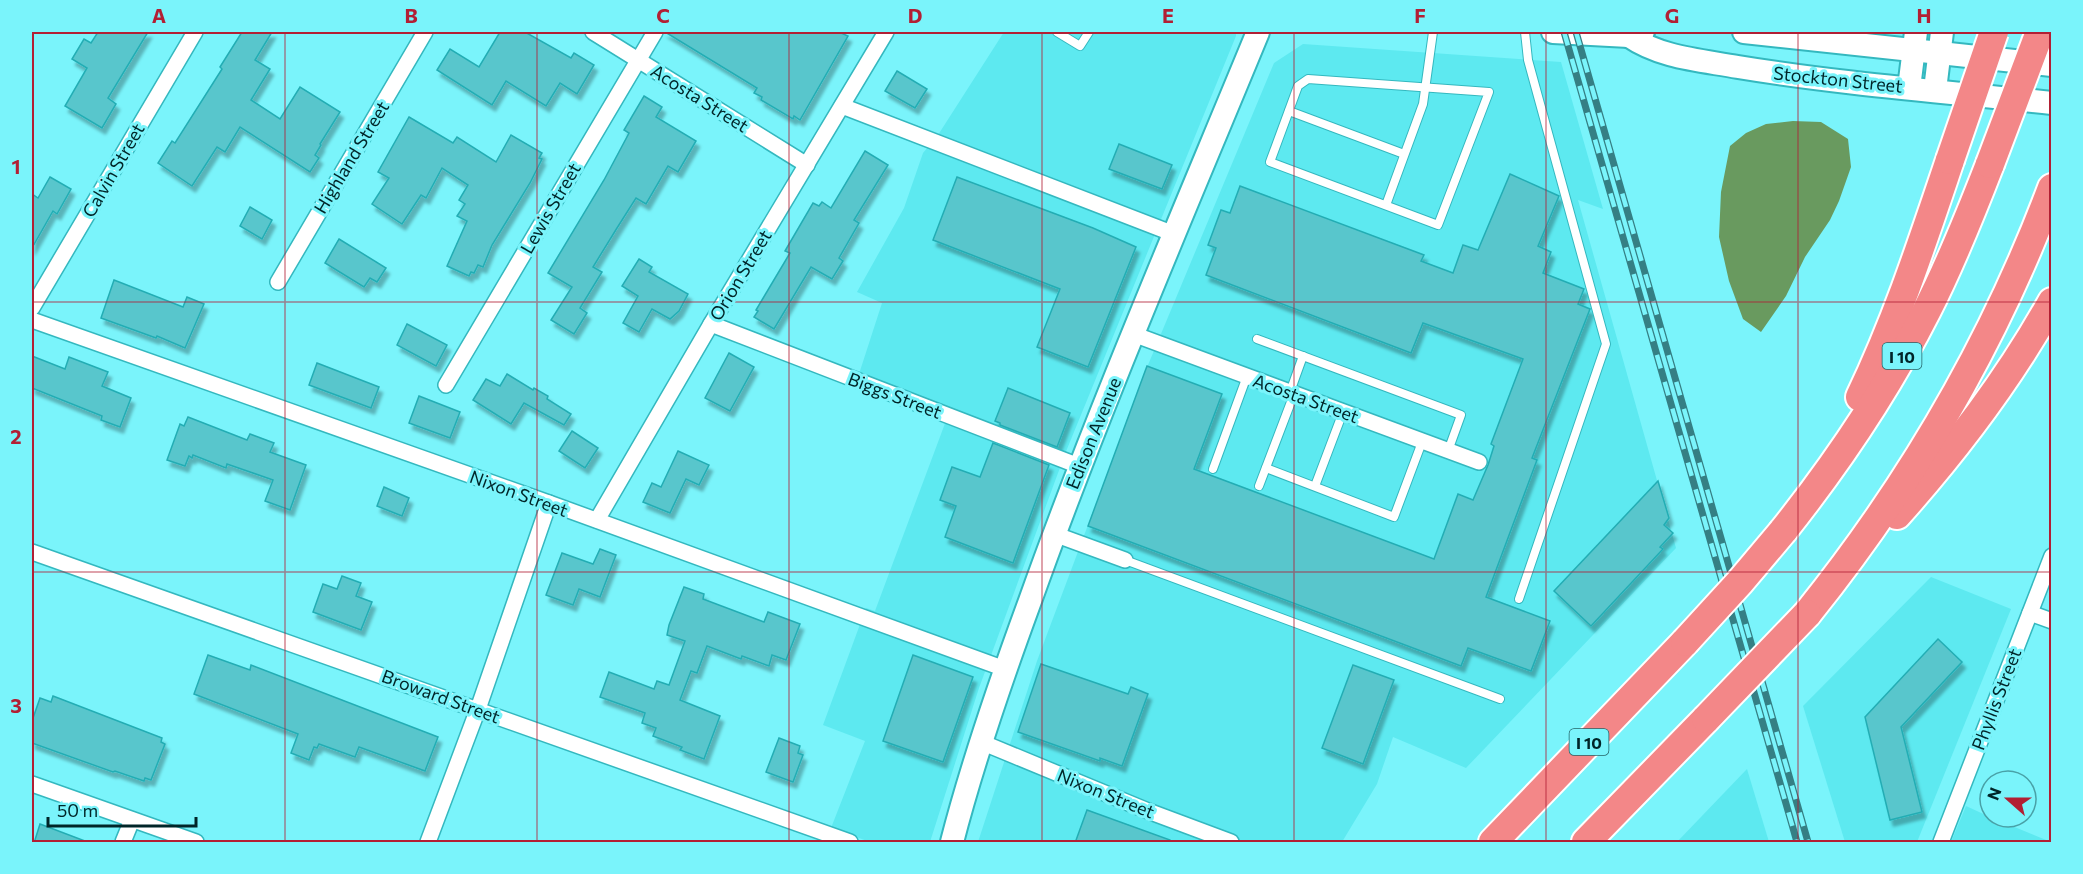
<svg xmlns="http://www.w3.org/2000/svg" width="2083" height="874" viewBox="0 0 2083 874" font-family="Commissioner,sans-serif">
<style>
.built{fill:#5de9f0}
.water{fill:#699a5f}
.building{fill:#58c6cc;stroke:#23adb4;stroke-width:1.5;filter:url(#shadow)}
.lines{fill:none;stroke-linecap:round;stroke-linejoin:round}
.lane-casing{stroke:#34b8bf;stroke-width:10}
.street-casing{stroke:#34b8bf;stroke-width:18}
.secondary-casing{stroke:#34b8bf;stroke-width:26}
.highway-casing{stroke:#fff;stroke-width:32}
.lane{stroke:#fff;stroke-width:8}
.street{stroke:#fff;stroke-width:15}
.secondary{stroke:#fff;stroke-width:22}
.highway{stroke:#f38788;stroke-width:28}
.rail-casing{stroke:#357f84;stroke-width:7}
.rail{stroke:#7af4fb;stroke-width:4.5;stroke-dasharray:14;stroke-linecap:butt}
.highway-bridge-casing{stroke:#fff;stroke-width:32;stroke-linecap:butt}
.highway-bridge{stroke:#f38788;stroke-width:28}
.grid{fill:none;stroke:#b21f34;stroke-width:1.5;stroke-opacity:0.55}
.labels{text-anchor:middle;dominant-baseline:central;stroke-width:6;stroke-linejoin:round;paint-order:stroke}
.shield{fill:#7af4fb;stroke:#256367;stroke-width:1.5}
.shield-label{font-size:16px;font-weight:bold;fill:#002528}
.street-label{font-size:18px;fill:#002528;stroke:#7af4fb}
.neatline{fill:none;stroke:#b21f34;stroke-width:2}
.grid-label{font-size:20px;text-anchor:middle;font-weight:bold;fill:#b21f34}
</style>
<defs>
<filter id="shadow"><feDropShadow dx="3.5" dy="6" stdDeviation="1.5" flood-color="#0004"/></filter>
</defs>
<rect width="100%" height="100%" fill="#7af4fb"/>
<!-- built -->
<g class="built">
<path d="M1004,32h232v4l-171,418 -86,234 -49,154h-60l-39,-14 34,-87 -42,-16 43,-117 9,3 75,-201 -91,-36 23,-71 -25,-11 47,-84 19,-55 15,-18z"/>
<path d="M1303,44l258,18 42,147 -25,-9 98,348 -210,220 -73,-31 -16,47 -35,58h-364l59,-181 111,-296 126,-302z"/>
<path d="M1931,577l80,32 -94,233h-72l-42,-136z"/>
<path d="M1747,769l22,73h-92z"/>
<path d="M1966,806l24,11 61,25h-100z"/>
</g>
<!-- water -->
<path class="water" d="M1793,121l28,1 27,17 3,28 -12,34 -9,19 -25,37 -19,39 -25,36 -18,-13 -14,-38 -10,-44 2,-45 9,-46 16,-13 20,-9z"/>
<!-- building -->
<g class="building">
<path d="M98,32h50l-40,66 8,6 -14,24 -37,-22 22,-38 -15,-9 12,-20 7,4z"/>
<path d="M242,32h30l-17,28 15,9 -19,31 29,19 20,-32 40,25 -20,32 1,1 -6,10 4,3 -9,14 -70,-45 -15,25 -8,-5 -25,39 -34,-23 14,-22 3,2 47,-74 -2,-2z"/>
<path d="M500,32h25l46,26 3,-5 20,12 -17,29 -17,-11 -14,23 -40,-25 -14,24 -55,-35 13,-21 29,18z"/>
<path d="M665,32h174l9,4 -48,84 -6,-4 -1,3 -32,-19 1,-3 -8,-4 3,-5z"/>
<path d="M897,71l30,18 -12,19 -30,-17z"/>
<path d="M644,96l18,11 -6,10 40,24 -18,31 -10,-6 -22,38 -10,-6 -19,30 -24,39 9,5 -22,36 7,5 -13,21 -23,-14 21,-33 -24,-14 56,-93 25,-47 -5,-3z"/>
<path d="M409,117l44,26 4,-6 39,25 15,-27 31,18 -3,5 3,1 -12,24 -38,62 -9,22 -5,-2 -4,8 -3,-1 -2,4 -22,-10 20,-45 -10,-5 8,-12 -6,-4 9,-15 -26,-17 -16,30 -5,-3 -19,29 -30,-20 17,-26 -11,-6z"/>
<path d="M1119,144l53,21 -10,24 -53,-20z"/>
<path d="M865,151l23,14 -34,55 5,3 -20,35 4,3 -11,18 -21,-12 -37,62 -20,-12 4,-6 -2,-1 34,-57 -5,-2 28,-48 6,3 3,-4 9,6z"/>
<path d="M1510,174l49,22 -21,50 13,6 -8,21 41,16 -6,15 12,5 -58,149 5,2 -51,137 64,24 -19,50 -63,-23 -7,18 -373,-140 59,-160 75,28 -28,75 240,90 24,-65 15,6 15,-35 6,-19 -3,-2 32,-85 -100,-36 -12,30 -205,-78 10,-27 -8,-3 13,-35 9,3 10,-27 184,69 -3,6 32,12 10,-28 15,5z"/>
<path d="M50,177l21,12 -14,25 -4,-3 -21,37v-54l6,4z"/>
<path d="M957,177l136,51 43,19 -48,120 -51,-20 23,-58 -127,-49z"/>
<path d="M250,207l22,13 -10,19 -22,-13z"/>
<path d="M339,239l47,29 -9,14 -7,-4 -6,9 -39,-24z"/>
<path d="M639,259l13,8 -3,5 39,22 -9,17 -9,8 -18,-10 -13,23 -16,-9 15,-27 -16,-10z"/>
<path d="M114,280l69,27 4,-10 17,7 -19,44 -28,-12 -1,2 -55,-20z"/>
<path d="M407,324l40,21 -11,21 -39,-21z"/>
<path d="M729,353l25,14 -24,44 -25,-13z"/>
<path d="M32,356l33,13 4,-12 39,15 -6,14 29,12 -11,29 -19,-7 1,-4 -70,-28z"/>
<path d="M317,363l62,24 -8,21 -62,-23z"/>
<path d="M507,374l26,16 1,-2 14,8 -1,3 24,15 -7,11 -40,-22 -13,21 -38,-24 13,-21 14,7z"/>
<path d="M1008,388l62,25 -13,34 -57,-22v-2l-5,-2z"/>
<path d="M419,396l41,16 -10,26 -41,-15z"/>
<path d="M188,417l59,23 3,-6 24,9 -4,9 36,13 -16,45 -25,-9 8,-21 -46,-16 -1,4 -33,-13 -1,3 -3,-2 -4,10 -18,-6 13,-36 4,2z"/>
<path d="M572,431l26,17 -13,20 -26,-17z"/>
<path d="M993,443l56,22 -36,98 -68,-26 11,-31 -16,-6 12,-33 28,10z"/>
<path d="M678,451l31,14 -10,20 -13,-6 -16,34 -27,-11 9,-19 9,4z"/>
<path d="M1658,481l11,37 -5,7 9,8 -13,14 3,2 -72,77 -37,-35z"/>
<path d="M384,487l25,11 -7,18 -25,-10z"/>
<path d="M600,549l16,6 -16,42 -21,-8 -6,16 -27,-10 16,-42 31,11z"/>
<path d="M342,576l19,7 -5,13 16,6 -11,28 -48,-18 10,-28 14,5z"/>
<path d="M684,587l20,7 -1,5 61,23 4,-10 32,12 -14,36 -14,-5 -3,11 -27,-10 -1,3 -34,-13 -10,27 -6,-2 -11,29 40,16 -16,43 -24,-9 2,-3 -29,-11 3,-8 -14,-5 3,-10 -45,-16 9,-25 45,17 3,-8 12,4 16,-44 -18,-6 2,-10z"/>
<path d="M1938,639l24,23 -61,65 21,85 -32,8 -25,-103z"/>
<path d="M208,655l42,15 1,-5 187,72 -13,34 -66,-24 -4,10 -36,-13 -2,4 -3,-1 -5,13 -18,-7 7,-19 -104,-40z"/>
<path d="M913,655l60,22 -30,85 -60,-21z"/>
<path d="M1041,664l87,30 3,-7 17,7 -26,72 -22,-8v3l-82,-29z"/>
<path d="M1353,665l41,15 -31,84 -41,-16z"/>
<path d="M53,696l109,42 -1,4 4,2 -14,36 -6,-2 -1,3 -29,-10 -2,1 -81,-29v-22l8,-23 11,4z"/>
<path d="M779,738l21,8 -2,7 5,2 -10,27 -27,-10z"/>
<path d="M1087,810l83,30v3h-95z"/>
<path d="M40,824l45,17v2h-51z"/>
</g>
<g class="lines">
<defs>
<g id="lane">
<path d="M1057,32l23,14 9,-14"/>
<path d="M1308,79l181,13 -51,133 -168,-63 28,-76z"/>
<path d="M1289,111l115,43"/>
<path d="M1386,205l37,-101 10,-72"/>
<path d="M1257,339l204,76 -13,36"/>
<path d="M1290,392l13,-36"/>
<path d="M1266,468l128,49 28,-75"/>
<path d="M1213,469l34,-93"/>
<path d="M1259,486l35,-92"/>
<path d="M1315,486l28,-74"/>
<path d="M1125,560l375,139"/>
<path d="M1519,599l87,-255 -78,-284 -3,-28"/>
</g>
<g id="street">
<path d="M593,32l214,133"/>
<path d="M842,106l332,128"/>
<path d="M278,282l147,-250"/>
<path d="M32,308l163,-276"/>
<path d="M32,320l517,183 456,166"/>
<path d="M711,324l368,142"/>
<path d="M1133,334l346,128"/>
<path d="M446,385l209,-353"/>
<path d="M597,520l114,-196 175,-292"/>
<path d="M1054,534l71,26"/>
<path d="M32,552l818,290"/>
<path d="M2030,613l22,8"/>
<path d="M981,742l167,69 83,31"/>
<path d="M32,784l164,58"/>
<path d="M123,842l9,-22"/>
<path d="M428,842l50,-133 71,-206"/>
<path d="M1941,842l111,-286"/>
</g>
<g id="secondary">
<path d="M1553,32l76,4 14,-4"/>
<path d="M1744,32l308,33"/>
<path d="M1629,36c32,22 71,24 109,31 103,17 210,25 314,36"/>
<path d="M1909,88l7,-56"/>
<path d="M1935,90l7,-58"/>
<path d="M952,842c21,-82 49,-162 78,-241 69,-193 150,-380 228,-569"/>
</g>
<g id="highway">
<path d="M1860,397c37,-77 63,-157 90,-237"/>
<path d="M1897,515c59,-66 112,-136 155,-213"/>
<path d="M1783,531c55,-69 104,-142 144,-221 24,-47 44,-97 63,-146"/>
<path d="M1807,614c103,-128 187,-272 245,-426"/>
<path d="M1493,842l192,-200"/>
<path d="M1586,842l120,-123"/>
</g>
</defs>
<!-- lane casing -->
<use href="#lane" class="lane-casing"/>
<!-- street casing -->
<use href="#street" class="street-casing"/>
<!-- secondary casing -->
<use href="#secondary" class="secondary-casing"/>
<!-- highway casing -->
<use href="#highway" class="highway-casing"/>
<!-- lane -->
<use href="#lane" class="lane"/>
<!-- street -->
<use href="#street" class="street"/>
<!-- secondary -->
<use href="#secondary" class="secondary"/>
<!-- highway -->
<use href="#highway" class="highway"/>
<defs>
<g id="rail">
<path d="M1564,32l233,810"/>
<path d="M1576,32l232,810"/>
</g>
</defs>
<!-- rail casing -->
<use href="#rail" class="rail-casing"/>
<!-- rail -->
<use href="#rail" class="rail"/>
<defs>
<g id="highway-bridge">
<path d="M1950,160l44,-128"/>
<path d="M1990,164l50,-132"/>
<path d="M1685,642l55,-60 43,-51"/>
<path d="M1706,719l101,-105"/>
</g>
</defs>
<!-- highway-bridge casing -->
<use href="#highway-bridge" class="highway-bridge-casing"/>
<!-- highway-bridge -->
<use href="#highway-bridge" class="highway-bridge"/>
</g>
<!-- grid -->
<path class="grid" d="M285,32v810M537,32v810M789,32v810M1042,32v810M1294,32v810M1546,32v810M1798,32v810M32,302h2020M32,572h2020"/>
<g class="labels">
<!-- shield labels -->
<g class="shield">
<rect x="1882.5" y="343" width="39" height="26" rx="4.5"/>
<rect x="1569.5" y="729" width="39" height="26" rx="4.5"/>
</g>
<g class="shield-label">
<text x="1902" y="356">I 10</text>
<text x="1589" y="742">I 10</text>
</g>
<!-- street labels -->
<g class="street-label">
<text transform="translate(1838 79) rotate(6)">Stockton Street</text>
<text transform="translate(700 98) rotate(32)">Acosta Street</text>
<text transform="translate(351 157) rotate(-59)">Highland Street</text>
<text transform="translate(113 170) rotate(-60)">Calvin Street</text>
<text transform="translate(550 208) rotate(-60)">Lewis Street</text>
<text transform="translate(740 275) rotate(-59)">Orion Street</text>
<text transform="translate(895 395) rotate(21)">Biggs Street</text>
<text transform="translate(1306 398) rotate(20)">Acosta Street</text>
<text transform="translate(1093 433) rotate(-68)">Edison Avenue</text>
<text transform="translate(519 493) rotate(20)">Nixon Street</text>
<text transform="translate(441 696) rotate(20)">Broward Street</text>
<text transform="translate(1996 699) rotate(-69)">Phyllis Street</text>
<text transform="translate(1106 793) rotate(22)">Nixon Street</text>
</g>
</g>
<!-- border -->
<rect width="2083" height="874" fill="none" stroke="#7af4fb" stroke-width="66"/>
<!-- north arrow -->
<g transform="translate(2008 799) rotate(291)"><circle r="28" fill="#7af4fb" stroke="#49a1a7" stroke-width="1.5"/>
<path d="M0-4.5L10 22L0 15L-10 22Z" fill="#b21f34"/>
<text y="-9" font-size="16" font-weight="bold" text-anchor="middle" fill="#002528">N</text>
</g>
<!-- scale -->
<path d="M48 817v9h148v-9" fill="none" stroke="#002528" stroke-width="3"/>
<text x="57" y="817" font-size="18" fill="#002528" stroke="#7af4fb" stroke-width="4.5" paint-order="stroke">50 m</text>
<rect x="33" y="33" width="2017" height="808" class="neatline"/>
<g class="grid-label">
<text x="159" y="23">A</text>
<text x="411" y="23">B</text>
<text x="663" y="23">C</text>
<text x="915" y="23">D</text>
<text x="1168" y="23">E</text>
<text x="1420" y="23">F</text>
<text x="1672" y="23">G</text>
<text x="1924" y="23">H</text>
<text x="16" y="174">1</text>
<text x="16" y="444">2</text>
<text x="16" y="713">3</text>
</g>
</svg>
